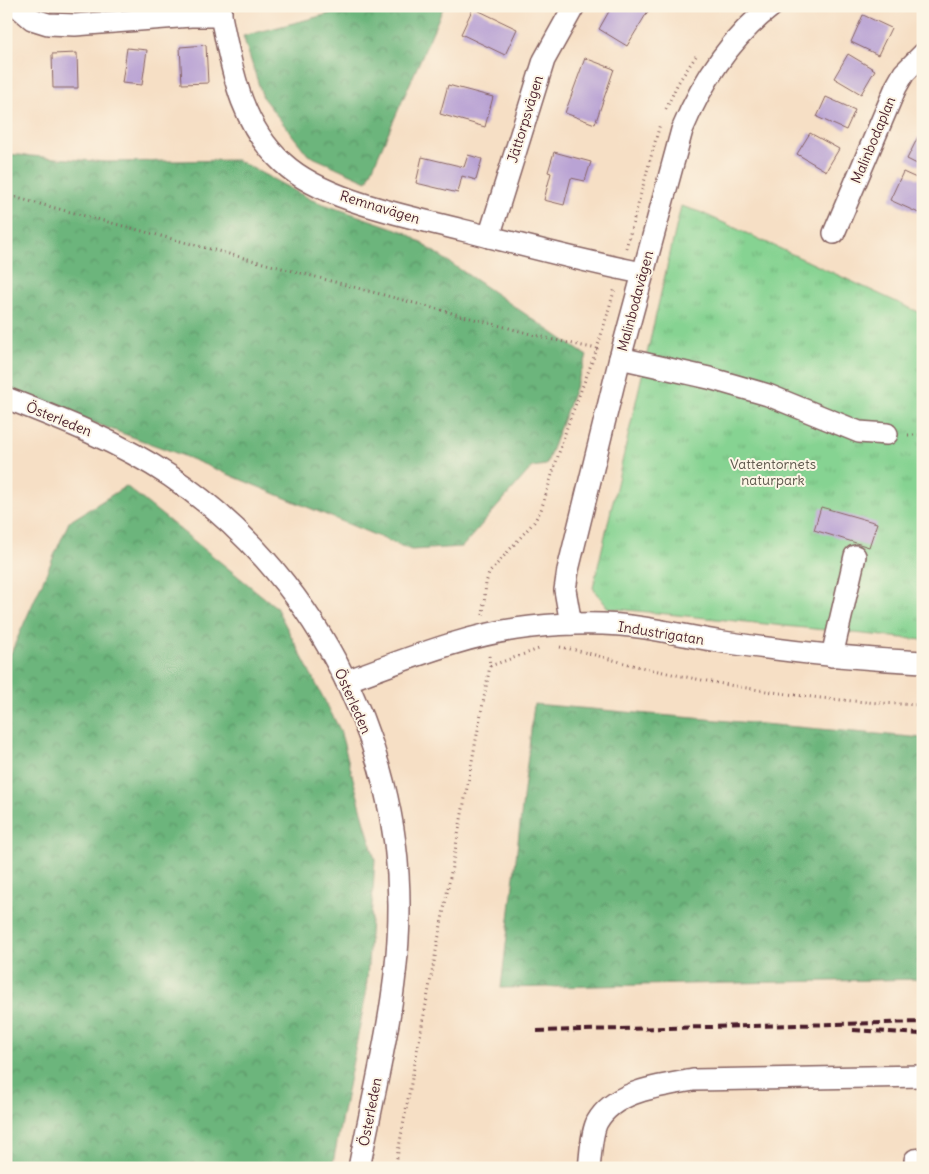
<svg xmlns="http://www.w3.org/2000/svg" width="929" height="1174" viewBox="0 0 929 1174" font-family="Delius,sans-serif">
<style>
.forest{fill:url(#forest-crowns);stroke:#5b6a54}
.park{fill:url(#park-tufts);stroke:#68795e}
.building{fill:#b9a3d4}
.lines{fill:none;stroke-linecap:round;stroke-linejoin:round}
.minor-casing{stroke:#866261;stroke-width:24}
.path{stroke:#866261;stroke-width:3;stroke-dasharray:1 4;stroke-linecap:butt}
.minor{stroke:#fff;stroke-width:21}
.rail{stroke:#4a1f2b;stroke-width:4;stroke-dasharray:8 4;stroke-linecap:butt}
.labels{text-anchor:middle;dominant-baseline:central;stroke-width:4;stroke-linejoin:round;paint-order:stroke}
.street-label{font-size:14px;fill:#4a1f2b;stroke:#fcf5e5}
.park-label{font-size:14px;fill:#5c554a;stroke:#fcf5e5}
</style>
<defs>
<pattern id="forest-crowns" width="20" height="18" patternUnits="userSpaceOnUse" patternTransform="scale(1.25)"><rect width="20" height="18" fill="#6cb57c"/><path d="M2 6a3 3 0 1 1 6 0M12 15a3 3 0 1 1 6 0" fill="none" stroke="#5b9366"/></pattern>
<pattern id="park-tufts" width="24" height="20" patternUnits="userSpaceOnUse" patternTransform="scale(1.25)"><rect width="24" height="20" fill="#86d392"/><path d="M3 7l-1-3M5 7V3M7 7l1-3M15 17l-1-3M17 17v-4M19 17l1-3" fill="none" stroke="#75b57e"/></pattern>
</defs>
<rect width="100%" height="100%" fill="#fcf5e5"/>
<filter id="ink" filterUnits="userSpaceOnUse"><feTurbulence type="fractalNoise" baseFrequency=".02" numOctaves="2"/><feDisplacementMap in="SourceGraphic" scale="10" xChannelSelector="R" yChannelSelector="G"/><feConvolveMatrix kernelMatrix="1 2 1 2 8 2 1 2 1" color-interpolation-filters="sRGB"/></filter>
<filter id="wash" filterUnits="userSpaceOnUse"><feTurbulence type="fractalNoise" baseFrequency=".0096" numOctaves="4" result="noise"/><feDisplacementMap in="SourceGraphic" scale="20" xChannelSelector="R" yChannelSelector="G"/><feGaussianBlur stdDeviation="1.12" result="paint"/><feColorMatrix in="noise" values="0 0 0 0 0 0 0 0 0 0 0 0 0 0 0 0 0 1.4 0 .05"/><feComposite in="paint" operator="in"/></filter>
<g filter="url(#wash)">
<rect width="100%" height="100%" fill="#f6dfc5"/>
<!-- forest -->
<g class="forest">
<path d="M345,6h99l-77,175 -59,-26 -45,-57 -20,-62 101,-26z"/>
<path d="M6,154l100,8 131,-2 75,40 93,32 182,124 -41,109 -14,2 -70,80 -51,3 -232,-96 -173,-63z"/>
<path d="M126,486l150,121 64,123 35,130 -9,134 -34,174h-326v-504l63,-142z"/>
<path d="M534,704l389,34v241l-422,9z"/>
</g>
<!-- park -->
<path class="park" d="M681,206l19,6 223,102v326l-315,-32 -15,-20z"/>
<g id="blocks">
<!-- building -->
<g class="building">
<path d="M612,6h39l-24,40 -28,-17z"/>
<path d="M473,8l44,21 -12,26 -44,-21z"/>
<path d="M863,15l28,13 -13,27 -27,-13z"/>
<path d="M206,45l2,38 -26,1 -2,-37z"/>
<path d="M127,48l20,2 -5,35 -20,-2z"/>
<path d="M77,53l1,35h-25l-1,-34z"/>
<path d="M848,54l27,16 -14,24 -27,-16z"/>
<path d="M585,58l29,11 -19,55 -30,-11z"/>
<path d="M448,85l45,12 -8,30 -45,-13z"/>
<path d="M826,97l29,13 -9,20 -29,-13z"/>
<path d="M810,133l29,16 -13,22 -29,-17z"/>
<path d="M918,137l5,2v28l-16,-8z"/>
<path d="M554,152l37,10 -6,19 -14,-3 -7,27 -20,-5 7,-27 -3,-1z"/>
<path d="M468,155l14,4 -6,21 -14,-4 -4,17 -42,-10 6,-26 42,10z"/>
<path d="M903,172l20,9v34l-33,-15z"/>
<path d="M821,507l56,16 -8,24 -55,-17z"/>
</g>
</g>
</g>
<g filter="url(#ink)">
<use href="#blocks" fill-opacity="0" stroke="#866261" stroke-width="1"/>
<g class="lines">
<defs>
<g id="minor">
<path d="M17,6l15,13 16,5 27,1 116,-9h30"/>
<path d="M221,6v10c11,53 19,108 62,147 41,38 125,53 179,67 60,15 119,31 180,43"/>
<path d="M834,233l62,-146 8,-14 19,-19"/>
<path d="M489,237l55,-177 30,-54"/>
<path d="M620,358l89,20 59,17 91,37 28,2"/>
<path d="M6,398c57,22 113,44 164,78 140,94 230,263 229,432 0,87 -23,174 -40,260"/>
<path d="M571,624l-6,-34 3,-20 52,-212 62,-228c20,-48 48,-92 90,-124"/>
<path d="M832,656l23,-100"/>
<path d="M346,681c61,-22 121,-47 185,-54 38,-4 76,-5 114,1 26,4 52,10 78,14 67,10 133,17 200,20"/>
<path d="M915,1160l8,-1"/>
<path d="M589,1168c2,-14 2,-34 8,-46 18,-32 64,-36 96,-42l230,-4"/>
</g>
</defs>
<!-- minor casing -->
<use href="#minor" class="minor-casing"/>
<!-- path -->
<g class="path">
<path d="M666,109l12,-26 18,-27"/>
<path d="M6,195l544,144 47,10"/>
<path d="M626,248l34,-124"/>
<path d="M908,435h15"/>
<path d="M483,615l3,-32 3,-10 45,-51 7,-12 27,-86 29,-75 18,-61"/>
<path d="M560,647c28,5 54,14 81,20 93,22 187,35 282,38"/>
<path d="M490,666l49,-17"/>
<path d="M395,1168l95,-502 -1,-11"/>
</g>
<!-- minor -->
<use href="#minor" class="minor"/>
<!-- rail -->
<g class="rail">
<path d="M853,1030l70,4"/>
<path d="M537,1031l386,-9"/>
</g>
</g>
</g>
<g class="labels">
<!-- street labels -->
<g class="street-label">
<text transform="translate(525 119) rotate(-73)">Jättorpsvägen</text>
<text transform="translate(873 140) rotate(-67)">Malinbodaplan</text>
<text transform="translate(380 207) rotate(17)">Remnavägen</text>
<text transform="translate(635 301) rotate(-75)">Malinbodavägen</text>
<text transform="translate(59 419) rotate(22)">Österleden</text>
<text transform="translate(661 633) rotate(9)">Industrigatan</text>
<text transform="translate(353 701) rotate(66)">Österleden</text>
<text transform="translate(370 1112) rotate(-79)">Österleden</text>
</g>
<!-- park labels -->
<g class="park-label">
<text x="773" y="464">Vattentornets<tspan x="773" dy="16">naturpark</tspan></text>
</g>
</g>
<!-- margin -->
<rect width="929" height="1174" fill="none" stroke="#fcf5e5" stroke-width="25"/>
</svg>
